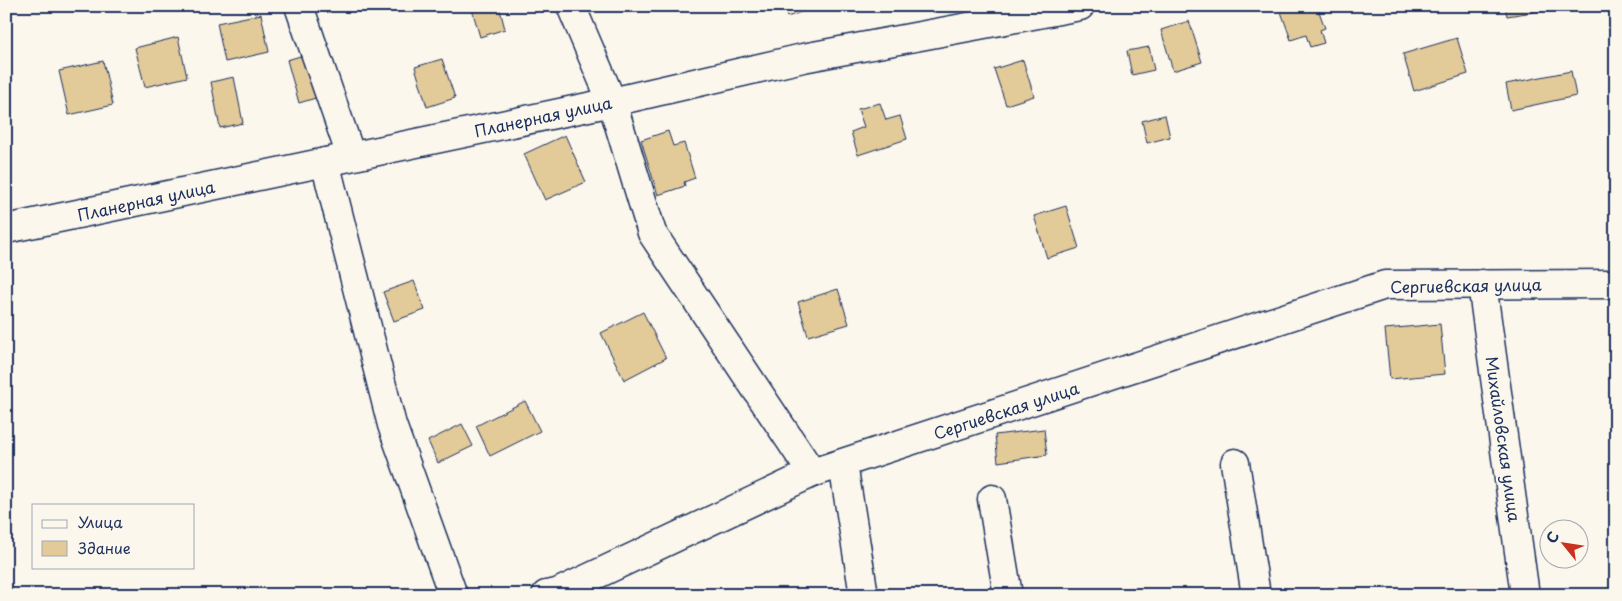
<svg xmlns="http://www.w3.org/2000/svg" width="1622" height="601" viewBox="0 0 1622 601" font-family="'Playpen Sans',sans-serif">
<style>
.building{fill:#e2ca99;stroke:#1b2f5e}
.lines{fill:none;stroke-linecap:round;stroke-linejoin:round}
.minor-casing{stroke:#1b2f5e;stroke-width:31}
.minor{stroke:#fbf7ec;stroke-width:28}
.labels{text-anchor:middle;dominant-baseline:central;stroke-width:4;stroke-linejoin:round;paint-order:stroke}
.street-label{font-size:16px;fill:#1b2f5e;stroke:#fbf7ec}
</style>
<rect width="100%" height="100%" fill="#fbf7ec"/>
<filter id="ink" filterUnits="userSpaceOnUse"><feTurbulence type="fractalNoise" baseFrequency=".02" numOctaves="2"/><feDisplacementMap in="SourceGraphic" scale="10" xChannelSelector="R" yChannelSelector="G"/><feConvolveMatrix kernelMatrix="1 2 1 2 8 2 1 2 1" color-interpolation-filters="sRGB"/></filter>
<g filter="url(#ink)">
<!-- building -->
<g class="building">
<path d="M471,6h28l6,23 -25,8z"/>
<path d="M783,6h33v1l-29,10z"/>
<path d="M1279,6h38l8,22 -5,2 4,13 -14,4 -4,-12 -15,5z"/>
<path d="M1505,6h47l1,3 -46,7z"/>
<path d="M261,14l8,38 -44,10 -8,-39z"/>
<path d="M1189,21l13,41 -29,9 -12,-41z"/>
<path d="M178,37l9,40 -42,10 -10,-39z"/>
<path d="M1457,38l11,36 -54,17 -11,-37z"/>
<path d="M1149,47l5,23 -22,5 -5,-24z"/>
<path d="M307,54l12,43 -20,6 -12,-43z"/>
<path d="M442,59l13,39 -28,9 -12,-40z"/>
<path d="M1023,60l11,36 -28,9 -12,-36z"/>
<path d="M103,61l10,44 -44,10 -10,-44z"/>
<path d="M1571,71l5,25 -65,14 -5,-26z"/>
<path d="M234,77l9,46 -23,5 -9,-46z"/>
<path d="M880,103l6,17 14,-4 7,23 -49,16 -7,-23 13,-5 -6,-18z"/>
<path d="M1165,115l5,22 -23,6 -5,-22z"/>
<path d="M668,131l5,15 11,-3 11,35 -11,4 1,4 -27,9 -17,-55z"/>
<path d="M565,135l21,47 -41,18 -21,-46z"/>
<path d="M1066,206l13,42 -32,10 -13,-42z"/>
<path d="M414,281l11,29 -31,11 -11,-29z"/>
<path d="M838,289l11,35 -41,12 -10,-34z"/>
<path d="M643,312l23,46 -42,22 -23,-47z"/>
<path d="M1440,324l5,50 -55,5 -5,-50z"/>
<path d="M525,401l15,30 -50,25 -14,-30z"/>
<path d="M462,424l11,22 -35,17 -10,-22z"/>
<path d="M1044,429l3,26 -49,7 -3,-27z"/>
</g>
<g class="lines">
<defs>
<g id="minor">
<path d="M299,6l52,150"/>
<path d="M571,6l41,96 40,131 160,240 573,-188 231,-1"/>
<path d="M325,162l67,263 61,170"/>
<path d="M6,229l606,-127 191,-44 277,-52"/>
<path d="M1482,284l43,311"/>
<path d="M1235,463l21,132"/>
<path d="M843,464l21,131"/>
<path d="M992,499l16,96"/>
<path d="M546,595l11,-2 255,-120"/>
</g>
</defs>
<!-- minor casing -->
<use href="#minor" class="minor-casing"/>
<!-- minor -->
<use href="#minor" class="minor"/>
</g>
</g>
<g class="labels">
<!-- street labels -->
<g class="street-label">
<text transform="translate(543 116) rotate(-12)">Планерная улица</text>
<text transform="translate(146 200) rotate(-12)">Планерная улица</text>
<text transform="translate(1466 285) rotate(-1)">Сергиевская улица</text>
<text transform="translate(1006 410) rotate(-18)">Сергиевская улица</text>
<text transform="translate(1504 439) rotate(82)">Михайловская улица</text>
</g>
</g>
<!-- margin -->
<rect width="1622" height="601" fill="none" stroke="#fbf7ec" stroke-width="25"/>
<rect x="12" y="12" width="1597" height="576" fill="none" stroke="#1b2f5e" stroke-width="2" filter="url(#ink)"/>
<!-- legend -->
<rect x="32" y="504" width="162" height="65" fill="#fbf7ec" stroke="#a1a7b3"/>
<rect x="42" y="520" width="25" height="8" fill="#fbf7ec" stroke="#a1a7b3"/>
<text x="78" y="528" font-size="15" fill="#1b2f5e">Улица</text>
<rect x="42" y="541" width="25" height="15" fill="#e2ca99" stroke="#a1a7b3"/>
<text x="78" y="554" font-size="15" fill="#1b2f5e">Здание</text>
<!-- north arrow -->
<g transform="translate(1564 544) rotate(300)"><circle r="24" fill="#fbf7ec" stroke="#a1a7b3"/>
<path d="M0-4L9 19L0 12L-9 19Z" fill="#c8321e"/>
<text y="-8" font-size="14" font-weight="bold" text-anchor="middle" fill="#1b2f5e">С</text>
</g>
</svg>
